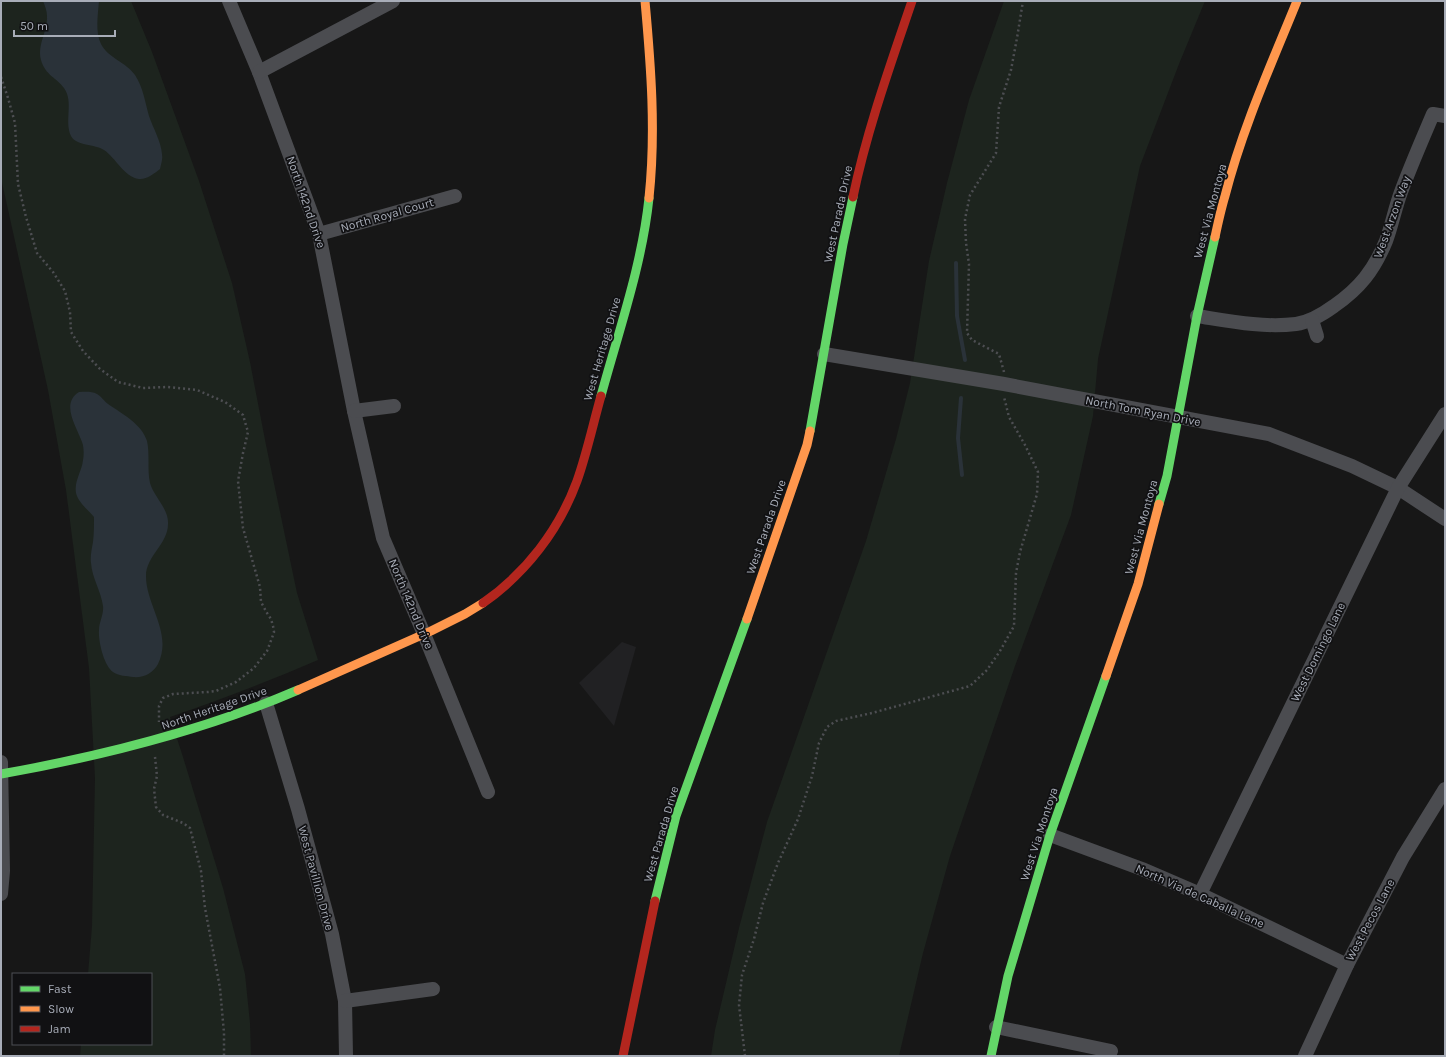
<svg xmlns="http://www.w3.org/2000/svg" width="1446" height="1057" viewBox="0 0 1446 1057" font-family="Karla,sans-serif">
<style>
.built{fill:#212123}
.green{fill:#1d241e}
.water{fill:#2a3239}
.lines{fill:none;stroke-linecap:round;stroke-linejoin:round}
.stream{stroke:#2a3239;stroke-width:4}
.path{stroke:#4d4e52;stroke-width:2.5;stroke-dasharray:2 3;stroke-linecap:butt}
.street{stroke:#4b4c50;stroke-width:14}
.fast{stroke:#63d668;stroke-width:9}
.slow{stroke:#ff974d;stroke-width:9}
.jam{stroke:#b3261e;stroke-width:9}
.labels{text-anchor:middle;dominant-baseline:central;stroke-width:3.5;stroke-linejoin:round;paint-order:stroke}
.street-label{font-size:12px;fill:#a8adb8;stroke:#111113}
</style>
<rect width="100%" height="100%" fill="#171717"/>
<!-- built -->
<path class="built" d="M622,642l14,5 -22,79 -35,-43z"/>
<!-- green -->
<g class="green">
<path d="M1,1h130l21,51 47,129 33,102 18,79 16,83 31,148 21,67c-49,21 -98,40 -148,57l13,40 40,131 22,86 5,49 1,33h-171l1,-12h70v-70h-63l4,-48 3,-148 -6,-110 -23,-178 -18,-100 -47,-212z"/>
<path d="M1004,1h201l-26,63 -39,102 -42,193 -5,57 -22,99 -56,151 -65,190 -27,97 -24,103h-188l4,-26 24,-102 28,-106 99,-281 30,-102 14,-56 19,-122 18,-78 22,-83z"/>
</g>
<!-- water -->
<g class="water">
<path d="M43,1h56c-1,13 -4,31 2,43 7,14 25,18 34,31 8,12 10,27 14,41 4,12 12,25 13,38 1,5 -1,10 -2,15 -5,4 -14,11 -21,10 -15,-2 -23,-21 -35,-29 -9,-6 -28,-4 -33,-14 -7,-15 3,-34 -7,-48 -7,-10 -19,-13 -23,-28 -4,-16 7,-29 6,-44 0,-5 -2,-10 -4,-15z"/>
<path d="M79,392c6,0 12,-1 18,2 4,2 7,7 11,10 13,9 34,20 39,37 3,13 0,28 3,42 4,14 19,26 18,41 0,20 -22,32 -22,52 0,30 27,57 12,88 -5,9 -14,14 -25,13 -6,-1 -15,-1 -20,-5 -9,-6 -15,-31 -14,-42 0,-8 5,-16 4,-24 -2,-15 -11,-28 -12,-43 -1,-7 1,-15 2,-21 1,-8 1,-17 1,-25 -6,-7 -16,-15 -18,-24 -2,-12 6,-22 7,-33 1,-5 1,-13 -1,-18 -5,-15 -22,-38 -3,-50z"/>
</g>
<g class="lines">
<!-- stream -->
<g class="stream">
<path d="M956,263l1,53 8,44"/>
<path d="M961,398l-3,40 4,37"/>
</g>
<!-- path -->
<g class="path">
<path d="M1,77l7,21 7,25 3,61 8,33 11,36 16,19 12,19 5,21 1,20 12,19 17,18 18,13 25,6 24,-1 30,3 28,12 18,13 5,17 -5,21 -5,28 5,47 17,59 1,15 6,11 4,6 2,7 1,6 -2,6 -5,13 -13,17 -18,14 -20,9 -8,1 -35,2 -10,4 -4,8v16"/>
<path d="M1004,372l-5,-18 -27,-14 -5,-7 2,-69 -3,-21 -1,-24 5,-24 26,-42 3,-46 12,-37 6,-32 6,-37"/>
<path d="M155,757l2,19 -3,13 2,18 7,8 20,8 7,5 11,43 4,37 15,80 4,45v23"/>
<path d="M745,1056l-6,-51 3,-30 12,-36 9,-36 15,-40 20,-44 14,-43 7,-33 8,-16 9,-6 36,-8 98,-27 17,-16 13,-19 14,-25 2,-53 4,-21 17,-58 1,-22 -13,-27 -16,-28 -5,-20"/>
</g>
<!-- street -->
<g class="street">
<path d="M229,1l30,71 60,162 35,177 29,127 41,96 64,158"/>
<path d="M259,72l134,-71"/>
<path d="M319,234l136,-38"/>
<path d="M1197,316c32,5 66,12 99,8 14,-2 27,-10 38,-18 26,-18 40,-36 52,-65 6,-16 9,-33 15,-49 10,-27 21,-52 32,-78l12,2"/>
<path d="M1312,320l5,16"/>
<path d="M824,354l180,30 265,50 83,32 46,22 47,31"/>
<path d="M354,411l40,-5"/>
<path d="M266,703l32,106 34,125 13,67 1,55"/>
<path d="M1,762l2,109 -2,23"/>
<path d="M1050,835l92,34 58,25 147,71"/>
<path d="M1200,894l198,-406 47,-74"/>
<path d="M345,1001l88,-12"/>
<path d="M996,1027l115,24"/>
<path d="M1305,1056l42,-91 56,-108 42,-68"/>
</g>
<!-- fast -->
<g class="fast">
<path d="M601,396c18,-66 41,-131 48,-198"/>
<path d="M810,431l33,-187 10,-47"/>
<path d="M1159,504l8,-28 30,-160 18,-79"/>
<path d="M1,774c102,-18 202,-43 297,-84"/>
<path d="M655,901l21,-85 71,-197"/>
<path d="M991,1056l17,-80 42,-141 56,-159"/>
</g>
<!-- slow -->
<g class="slow">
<path d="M645,1c6,66 11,131 4,197"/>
<path d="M1215,237c3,-14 6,-28 10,-41 17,-67 46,-131 72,-195"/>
<path d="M747,619l60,-174 3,-14"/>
<path d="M1106,676l32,-92 21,-80"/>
<path d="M298,690l133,-59 34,-17 18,-11"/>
</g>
<!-- jam -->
<g class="jam">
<path d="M853,197c14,-67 37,-131 59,-196"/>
<path d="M483,603c43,-30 76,-73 94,-122 10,-28 16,-57 24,-85"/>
<path d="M623,1056l32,-155"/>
</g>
</g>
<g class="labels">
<!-- street labels -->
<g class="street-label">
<text transform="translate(306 202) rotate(71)">North 142nd Drive</text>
<text transform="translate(1210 211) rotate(-75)">West Via Montoya</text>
<text transform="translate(838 214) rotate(-78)">West Parada Drive</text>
<text transform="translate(387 215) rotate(-16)">North Royal Court</text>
<text transform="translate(1392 217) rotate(-70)">West Arzon Way</text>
<text transform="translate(602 349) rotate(-74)">West Heritage Drive</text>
<text transform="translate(1143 411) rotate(11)">North Tom Ryan Drive</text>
<text transform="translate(766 527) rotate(-71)">West Parada Drive</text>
<text transform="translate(1141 527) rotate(-75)">West Via Montoya</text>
<text transform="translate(411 604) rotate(67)">North 142nd Drive</text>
<text transform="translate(1318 652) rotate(-64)">West Domingo Lane</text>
<text transform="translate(214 708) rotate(-19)">North Heritage Drive</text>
<text transform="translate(661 834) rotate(-74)">West Parada Drive</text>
<text transform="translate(1039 834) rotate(-72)">West Via Montoya</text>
<text transform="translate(316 878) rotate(75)">West Pavillion Drive</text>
<text transform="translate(1200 896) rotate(24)">North Via de Caballa Lane</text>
<text transform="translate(1370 920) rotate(-62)">West Pecos Lane</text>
</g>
</g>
<!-- border -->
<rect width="1446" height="1057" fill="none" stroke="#a8adb8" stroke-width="4"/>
<!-- legend -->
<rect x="12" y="973" width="140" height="72" fill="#111113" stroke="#4d4f55"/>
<rect x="20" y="986" width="20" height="6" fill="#63d668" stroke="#4d4f55"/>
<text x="48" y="993" font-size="12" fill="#a8adb8">Fast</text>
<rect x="20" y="1006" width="20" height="6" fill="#ff974d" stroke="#4d4f55"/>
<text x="48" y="1013" font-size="12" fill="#a8adb8">Slow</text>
<rect x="20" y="1026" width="20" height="6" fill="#b3261e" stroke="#4d4f55"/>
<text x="48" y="1033" font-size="12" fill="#a8adb8">Jam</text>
<!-- scale -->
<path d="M14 30v6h101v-6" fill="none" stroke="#a8adb8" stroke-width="2"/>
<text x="20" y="30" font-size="12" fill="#a8adb8" stroke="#111113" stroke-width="3" paint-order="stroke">50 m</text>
</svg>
